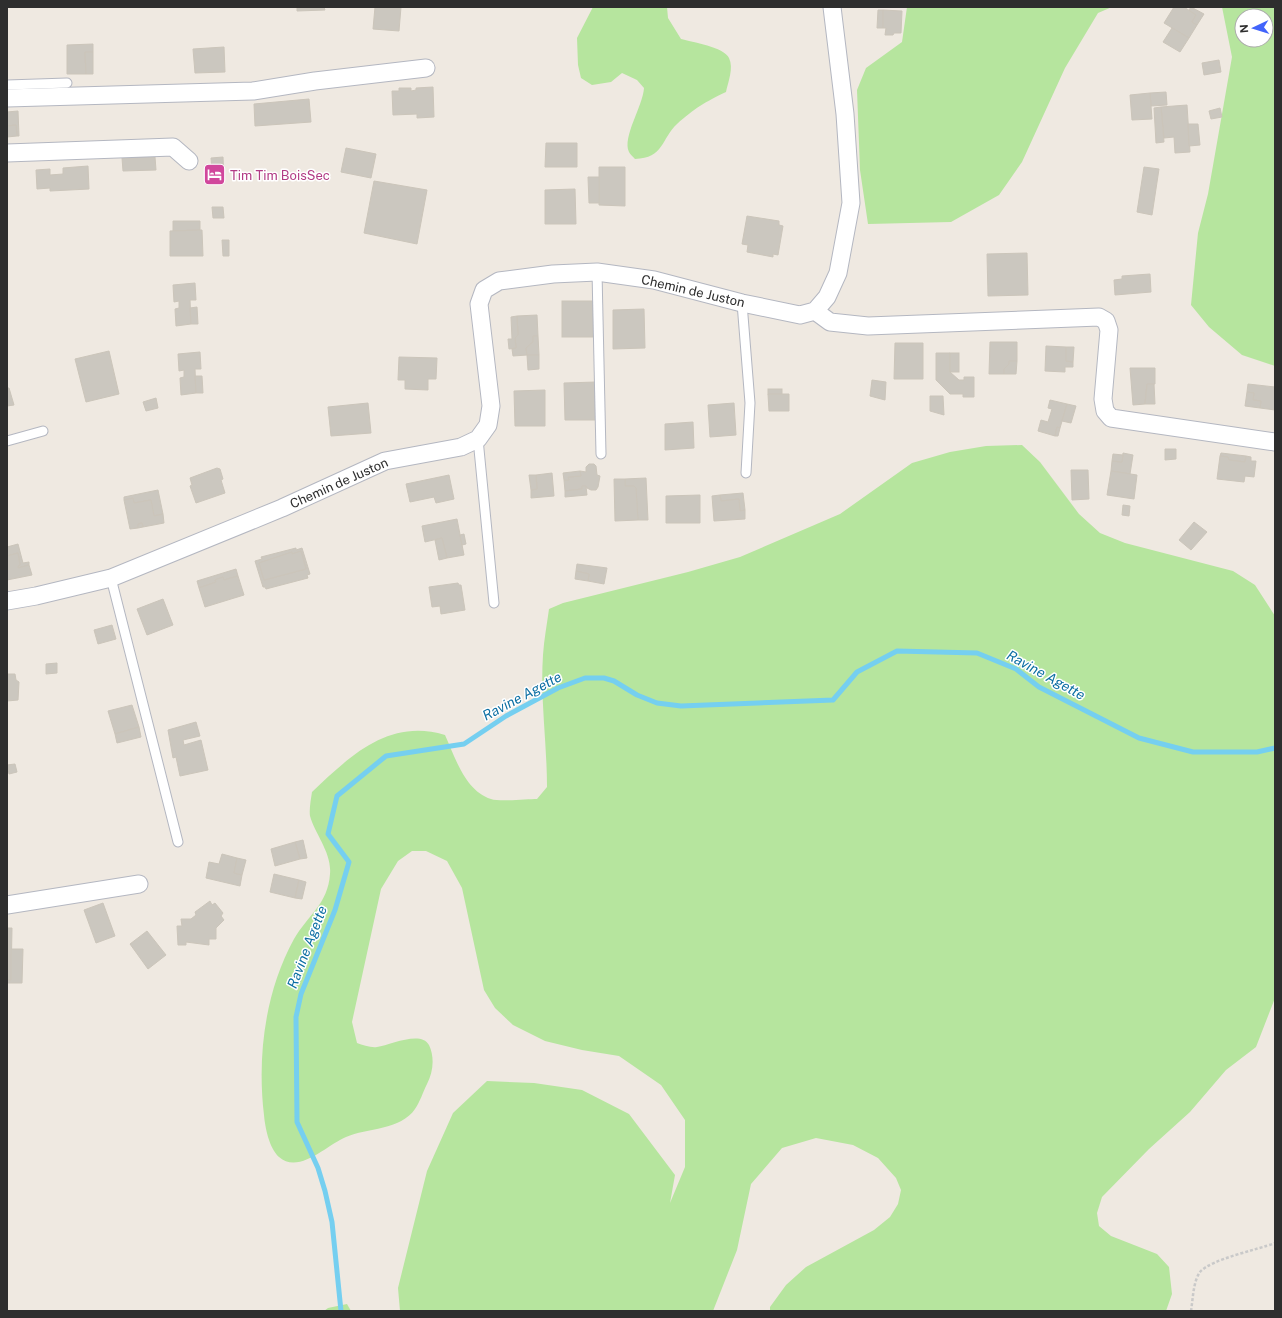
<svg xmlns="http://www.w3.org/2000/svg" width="1282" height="1318" viewBox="0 0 1282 1318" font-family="'Public Sans',sans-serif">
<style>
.green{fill:#b6e59e;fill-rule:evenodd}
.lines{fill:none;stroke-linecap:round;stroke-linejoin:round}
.stream{stroke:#75cff0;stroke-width:5}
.building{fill:#cbc7bf;stroke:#cbc5ba;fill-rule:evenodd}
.service-casing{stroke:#b4b7c1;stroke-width:11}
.minor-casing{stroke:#b4b7c1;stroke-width:19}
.path{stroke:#c9c9c9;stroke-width:2.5;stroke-dasharray:3 2;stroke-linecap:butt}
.service{stroke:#fff;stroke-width:9}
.minor{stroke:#fff;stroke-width:17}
.labels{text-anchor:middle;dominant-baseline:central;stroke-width:3;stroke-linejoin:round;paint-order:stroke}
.hotel-label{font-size:13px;fill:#b23c85;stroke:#fff;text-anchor:start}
.street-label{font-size:13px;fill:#2e2e2e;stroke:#fff}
.water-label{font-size:14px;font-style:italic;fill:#0d6fa3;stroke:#fff}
</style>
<rect width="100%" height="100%" fill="#efe9e1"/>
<!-- green -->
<g class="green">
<path d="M593,7h74l1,11 13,21c11,3 43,8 48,19 5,10 -1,24 -3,34 -21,10 -31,16 -49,32 -16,15 -13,34 -42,35 -2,-2 -5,-5 -6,-7 -7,-15 14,-46 15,-64l-7,-8 -15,-7 -11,9 -19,3 -11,-7 -3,-13 -1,-27z"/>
<path d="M907,7h205l-14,6 -33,55 -43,94 -23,33 -48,27 -83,2 -8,-54 -3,-80 9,-22 36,-26z"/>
<path d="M1222,7h53v359l-33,-11 -33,-28 -18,-22 7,-72 10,-39 24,-137zM1242,16h24v24h-24z"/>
<path d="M1022,445l18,17 39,52 21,19 25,10 108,28 22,14 20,31v382l-19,49 -30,23 -36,42 -41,37 -47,48 -5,16 2,13 12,10 46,18 12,13 3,27 -6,17h-396v-4l16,-22 20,-18 68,-37 16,-13 8,-13 3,-14 -5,-12 -18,-20 -25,-13 -37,-7 -34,10 -31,36 -14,66 -24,61h-313l-2,-23 29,-117 26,-58 34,-32 47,2 48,7 47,24 46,61 -5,28 15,-36v-47l-24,-35 -42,-29 -37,-6 -37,-9 -32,-16 -18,-17 -11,-18 -22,-102 -15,-27 -21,-10h-14l-14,10 -17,28 -29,133 5,21c6,2 14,5 20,4 13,-2 44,-17 52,-2 6,13 4,27 -2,39 -4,8 -7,18 -12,25 -14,21 -48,19 -69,28 -18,7 -47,38 -67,20 -10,-9 -14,-30 -15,-42 -7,-59 1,-123 30,-176 14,-24 34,-35 36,-65 2,-21 -15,-40 -20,-58 -1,-7 1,-17 2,-24 38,-36 77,-74 133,-57 10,22 20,56 46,64 8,3 36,0 46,0l10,-12c0,-44 -7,-88 -4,-132 1,-16 4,-31 6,-46l14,-6 125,-31 52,-15 100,-43 72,-51 38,-11 36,-6z"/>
<path d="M347,1304l4,7h-27l4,-3z"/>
</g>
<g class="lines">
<!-- stream -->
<path class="stream" d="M341,1311l-9,-89 -7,-31 -7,-23 -21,-46 -1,-105 5,-23 34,-84 14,-48 -21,-28 9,-38 49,-40 78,-12 42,-28 52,-28 27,-10h19l10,3 23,14 20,8 24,3 152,-6 24,-28 40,-21 80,2 39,16 23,18 100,51 54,14h64l18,-4"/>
</g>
<!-- building -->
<g class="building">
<path d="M297,7h27l1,3 -28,1z"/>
<path d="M375,7h26l-2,24 -26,-2z"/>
<path d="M1174,7h10l12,8 -4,7 5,3 -8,13 -25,-15z"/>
<path d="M1191,7l13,7 -7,11 -5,-3 4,-7 -7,-5z"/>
<path d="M878,10h5v18h-6z"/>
<path d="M883,10l19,1 -1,22h-7l-1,2h-8l1,-7h-3z"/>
<path d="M1172,28l17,10 -9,14 -17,-10z"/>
<path d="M93,44v8h-8l1,22h-19v-29z"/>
<path d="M224,47l1,25 -30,1 -2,-24z"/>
<path d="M85,52h8v22h-7z"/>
<path d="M1219,60l2,12 -17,3 -2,-12z"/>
<path d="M433,87l1,30 -17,1v-4l-24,1 -1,-24h7v-3h12v3l5,-1v-2z"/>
<path d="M1166,92l1,13 -16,1 -1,-13z"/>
<path d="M1150,93l2,26 -20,1 -2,-25z"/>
<path d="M309,99l2,23 -56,4 -1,-22z"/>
<path d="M1187,105l3,47 -15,1 -1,-16 -10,1 -3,-31z"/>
<path d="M1161,107l3,35 -8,1 -2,-35z"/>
<path d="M1220,108l2,9 -11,2 -2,-8z"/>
<path d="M18,111l1,25h-2l-1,-11 -9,1v-14z"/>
<path d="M1188,124h10l2,21 -11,1z"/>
<path d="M16,125l1,11 -10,1v-11z"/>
<path d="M546,143h31v24h-32z"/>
<path d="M346,148l30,6 -5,24 -30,-6z"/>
<path d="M155,157l1,13 -33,1 -1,-13z"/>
<path d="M223,157l1,25 -11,1 -2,-25z"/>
<path d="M88,166l1,23 -39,2v-3l-13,1 -1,-19 14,-1v6l13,-1v-6z"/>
<path d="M599,167h26v39l-26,-1z"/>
<path d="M1144,167l15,2 -7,46 -15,-3z"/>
<path d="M588,177h11v26h-10z"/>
<path d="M374,181l53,9 -10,54 -53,-11z"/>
<path d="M575,189l1,35h-31v-34z"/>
<path d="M212,207h11l1,11h-11z"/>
<path d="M747,216l32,5v4l4,1 -5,29 -5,-1v3l-26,-5 1,-7 -6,-1z"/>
<path d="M173,221h27v9l-27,1z"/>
<path d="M202,230l1,26h-33v-25z"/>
<path d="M222,240h7v16h-6z"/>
<path d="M1027,253l1,42 -40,1 -1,-42z"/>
<path d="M1150,274l1,18 -36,3 -1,-15 8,-1v-3z"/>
<path d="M195,283l1,17h-6l1,24 -15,2 -1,-17 4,-1v-7l-5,1 -1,-17z"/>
<rect x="562" y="301" width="31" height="36"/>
<path d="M197,307l1,17h-7l-1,-16z"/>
<path d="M644,309l1,39 -32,1v-39z"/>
<path d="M537,315l1,21h-5v6l-7,6 1,7 -14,1 -1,-7 4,-1 -1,-10 3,-3 -1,-19z"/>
<path d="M517,316l1,19 -3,3 1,10 -7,1 -1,-10h4l-1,-22z"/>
<path d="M533,336h5l1,19h-12l-1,-7 7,-6z"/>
<path d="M990,342h27v19h-8v3l-5,5v5h-15z"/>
<path d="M895,343h28v36h-29z"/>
<path d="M1046,346l20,1v14l7,1v5h-8v5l-20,-1z"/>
<path d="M1066,347h8l-1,15 -7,-1z"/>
<path d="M109,351l10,43 -33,8 -11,-43z"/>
<path d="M200,352l1,17h-6l1,24 -15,2 -1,-17 4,-1v-7l-5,1 -1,-17z"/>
<path d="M936,353h14v19l9,8h5v-3h10v20h-11v-3h-13l-14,-14z"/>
<rect x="950" y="353" width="9" height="19"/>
<path d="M527,355h12v14l-11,1z"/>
<path d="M399,357l38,1 -1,21h-8v11l-23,-1v-9h-7z"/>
<path d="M1009,361h8l-1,13h-12v-5l5,-5z"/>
<path d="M1130,368h25v16h-8l-2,20 -12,1z"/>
<path d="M195,376h7l1,17h-7z"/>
<path d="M872,380l14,2 -1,18 -15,-4z"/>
<path d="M596,382l1,38h-32l-1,-37z"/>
<path d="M1147,384h7l1,20h-10z"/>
<path d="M1248,384l27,3v23l-15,-2 1,-7 -8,-1 1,-7 -7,-1z"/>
<path d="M7,388h2l5,17 -7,1z"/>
<rect x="768" y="389" width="14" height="5"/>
<path d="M545,390v36h-30l-1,-35z"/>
<path d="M1247,392l7,1 -1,7 8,1 -1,7 -15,-2z"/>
<path d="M768,394h21v17h-20z"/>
<path d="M930,396h13l1,19 -14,-4z"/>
<path d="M156,398l2,10 -12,3 -3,-9z"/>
<path d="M1050,400l17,4 -7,24 -3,-1 -2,9 -17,-5 3,-11 7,2 4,-13 -4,-1z"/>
<path d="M368,403l3,30 -40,3 -3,-29z"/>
<path d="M734,403l2,32 -26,2 -2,-32z"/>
<path d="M1067,404l9,2 -5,17 -9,-2z"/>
<path d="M693,422l1,26 -29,2v-26z"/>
<path d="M1057,427l3,1 -2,8h-3z"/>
<path d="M1165,449h11v10l-11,1z"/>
<path d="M1123,453l10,2 -3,19 -19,-3 1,-10 10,1z"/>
<path d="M1221,453l25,3 -1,6 -17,-2v-3l-8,-1z"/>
<path d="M1113,454l10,1 -1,7 -10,-1z"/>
<path d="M1220,456l8,1 1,3 16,2 1,-6 5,1v4h5l-2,16 -9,-1 -1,6 -27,-3z"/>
<path d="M589,464h5l2,2 1,9 3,1 -2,11 -2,3h-5l-4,-2 -1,-2h-4v3l-17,2 -1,-11h5l-1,-3 13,-1 -1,-5 6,1v-5z"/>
<path d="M217,468l3,1 3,10 -2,1 4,13 -29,10 -6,-17 2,-1 -2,-7z"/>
<path d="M1071,470h17l1,29 -17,1z"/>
<path d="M580,471l1,5 -13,1 1,3h-5l-1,-7z"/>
<path d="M1111,471l26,4 -3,24 -27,-4z"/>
<path d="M552,473l2,23 -23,2v-8l6,-1 -1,-14z"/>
<path d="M449,475l5,24 -18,4 -2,-6 -24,5 -4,-18z"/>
<path d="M529,475h7l1,14 -6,1z"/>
<path d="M646,478l2,42h-10l-2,-32 -2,-2h-9v-7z"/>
<path d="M614,479h11v7h9l2,2 2,32 -23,1z"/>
<path d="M582,486h4l1,9 -22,2v-6l17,-2z"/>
<path d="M158,490l5,24 -9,2 -3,-16 -17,3 -1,-5 -9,2v-3z"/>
<path d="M743,493l2,17 -5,1 -1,-12 -18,2 -1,-6z"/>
<path d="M700,495v28h-34v-27z"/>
<path d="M720,495l1,6 18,-2 1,12 5,-1v9l-31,2 -2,-25z"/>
<path d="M133,498l1,5 17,-3 3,16 9,-2 1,9 -21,4 -1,-4 -4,1v4l-8,1 -6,-29z"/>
<path d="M1123,505l7,1 -1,10 -7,-1z"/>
<path d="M457,519l7,36 -17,3 -5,-20 -17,4 -3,-16z"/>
<path d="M1194,522l13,10 -16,18 -12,-10z"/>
<path d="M142,523l1,4 -5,1v-4z"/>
<path d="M464,534l2,10 -4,1 -2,-10z"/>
<path d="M442,538l5,20 -8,2 -4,-20z"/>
<path d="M18,544l5,19 6,-1v3l-11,3v-2l2,-1 -2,-12 -11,3v-9z"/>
<path d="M296,548v2l6,-2 8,26 -3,1 1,3 -42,11 -1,-2h-2l-8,-26 7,-2 -1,-2zM301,551l5,18 -42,11 -5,-17 33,-11v2z"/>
<path d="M301,551l5,18 -42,11 -5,-17 33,-11v2z"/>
<path d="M18,553l2,12 -2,1v2l11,-3 3,10 -25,5v-24z"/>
<path d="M577,564l30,4 -3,16 -16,-3 1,-7 -13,-3z"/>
<path d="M236,569l2,7 -14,4 -1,-3 -8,3 1,2 -17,6 -2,-7z"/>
<path d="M576,571l13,3 -1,7 -13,-2z"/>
<path d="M238,576l6,19 -39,12 -6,-19 17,-6 -1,-2 8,-3 1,3z"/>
<path d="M458,583l1,2h2l4,25 -24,4 -1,-8 -8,1 -3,-20z"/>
<path d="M163,599l10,26 -26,10 -10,-26z"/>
<path d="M112,625l4,14 -18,5 -4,-14z"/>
<path d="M57,663v10l-11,1v-10z"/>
<path d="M7,674h8l1,6 3,2 -1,18 -11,1z"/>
<path d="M132,705l7,22 -24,7 -7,-23z"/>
<path d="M196,722l4,14 -17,4 1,5 17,-5 7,30 -28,6 -4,-19 -3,1 -5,-28z"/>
<path d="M139,727l2,10 -24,6 -2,-9z"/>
<path d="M15,764l2,8 -8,2 -2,-9z"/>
<path d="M303,840l4,18 -7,1 -5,-17z"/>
<path d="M295,842l5,17 -25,7 -4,-17z"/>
<path d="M222,854l15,4 -3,15 8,2 -2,11 -34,-8 3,-16 10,2z"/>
<path d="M237,858l9,2 -4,15 -8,-2z"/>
<path d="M274,874l25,6 -4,18 -25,-6z"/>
<path d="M299,880l7,2 -4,17 -7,-1z"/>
<path d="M210,901l2,4 3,-2 8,10 -2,3 3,4 -8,8v11h-7v6l-23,-3v3h-8l-1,-19h5l-1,-7h10l5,-4 -1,-3z"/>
<path d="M103,903l12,33 -19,7 -12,-33z"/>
<path d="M7,928h5l-1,52h-4z"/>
<path d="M147,931l19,24 -18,14 -18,-25z"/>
<path d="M11,949h12l-1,34h-15v-3h4z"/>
</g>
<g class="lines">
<defs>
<g id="service">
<path d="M7,85l60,-2"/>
<path d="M597,272l4,182"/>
<path d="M742,303l8,100 -4,70"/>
<path d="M478,439l16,164"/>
<path d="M7,441l36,-10"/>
<path d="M111,578l67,264"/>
</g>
<g id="minor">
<path d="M7,98l246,-7 62,-10 111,-13"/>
<path d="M7,153l166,-6 16,14"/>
<path d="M815,311l15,11 38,4 231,-9 7,4 3,9 -6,69 2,12 6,7 164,24"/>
<path d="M7,601l29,-5 75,-18 171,-70 103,-47 76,-14 17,-8 10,-14 3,-19 -12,-102 5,-14 15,-9 54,-7 44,-2 57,8 88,23 58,12 15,-4 12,-14 11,-24 13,-70 -6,-89 -13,-107"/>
<path d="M7,905l132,-21"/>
</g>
</defs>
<!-- service casing -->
<use href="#service" class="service-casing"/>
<!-- minor casing -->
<use href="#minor" class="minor-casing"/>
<!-- path -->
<path class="path" d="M1191,1311c2,-12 2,-29 9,-39 11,-13 57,-22 75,-29"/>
<!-- service -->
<use href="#service" class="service"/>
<!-- minor -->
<use href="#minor" class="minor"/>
</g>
<!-- icons -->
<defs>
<symbol id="hotel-square" viewBox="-11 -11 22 22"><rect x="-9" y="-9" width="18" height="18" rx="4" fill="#d1479c" stroke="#fff"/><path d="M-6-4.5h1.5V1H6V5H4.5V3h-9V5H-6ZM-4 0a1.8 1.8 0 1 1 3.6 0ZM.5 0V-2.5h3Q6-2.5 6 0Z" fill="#fff"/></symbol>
</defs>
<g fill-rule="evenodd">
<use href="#hotel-square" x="202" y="162" width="25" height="25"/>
</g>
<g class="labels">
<!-- hotel labels -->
<g class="hotel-label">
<text x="230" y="175">Tim Tim BoisSec</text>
</g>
<!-- street labels -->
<g class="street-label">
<text transform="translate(693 291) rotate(13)">Chemin de Juston</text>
<text transform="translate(339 483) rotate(-24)">Chemin de Juston</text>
</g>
<!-- water labels -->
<g class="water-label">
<text transform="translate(1046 675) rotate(29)">Ravine Agette</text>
<text transform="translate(522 696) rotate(-28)">Ravine Agette</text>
<text transform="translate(307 947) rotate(-69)">Ravine Agette</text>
</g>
</g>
<!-- border -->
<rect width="1282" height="1318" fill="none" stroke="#2e2e2e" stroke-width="16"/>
<!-- north arrow -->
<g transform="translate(1254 28) rotate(266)"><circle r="19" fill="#ffffff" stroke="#ababab"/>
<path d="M0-3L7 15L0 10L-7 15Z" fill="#4264fb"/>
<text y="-6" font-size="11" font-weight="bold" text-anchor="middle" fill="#2e2e2e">N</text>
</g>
</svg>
